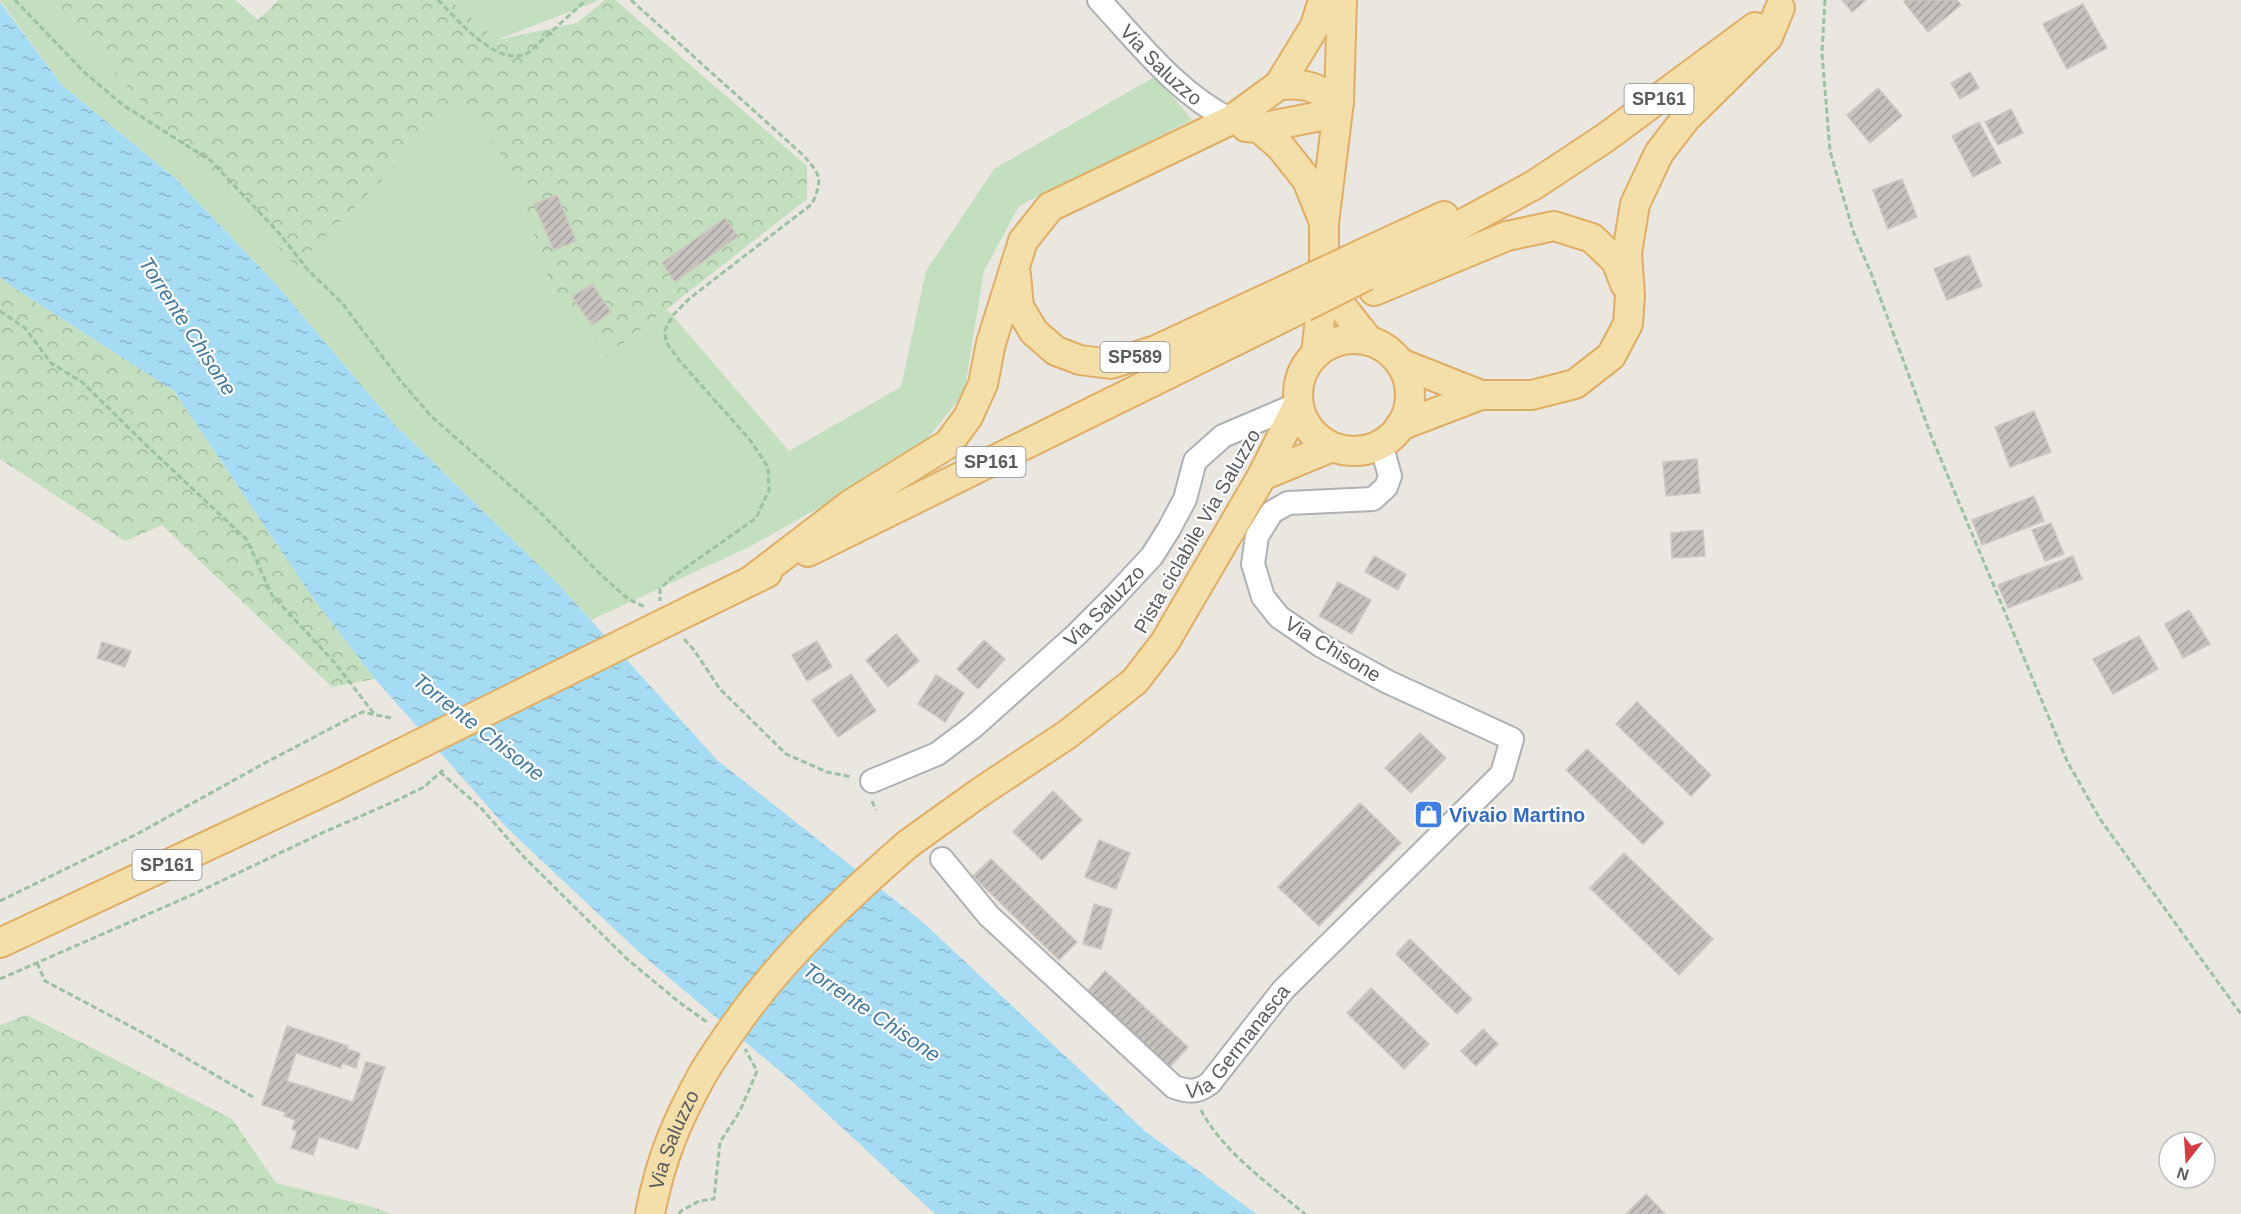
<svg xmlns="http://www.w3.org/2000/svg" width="2241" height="1214" viewBox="0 0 2241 1214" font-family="Helvetica,sans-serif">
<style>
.grass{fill:#c3dfbf}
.forest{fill:url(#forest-crowns)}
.water{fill:url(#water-ripples)}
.building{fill:url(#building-hatch);stroke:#cec7bf;stroke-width:1.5}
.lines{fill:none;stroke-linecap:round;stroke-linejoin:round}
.minor-casing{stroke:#aeb1b4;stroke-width:26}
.major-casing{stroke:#dfae64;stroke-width:32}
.path{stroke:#9bc1a1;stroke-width:3;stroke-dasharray:6 3;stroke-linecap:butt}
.minor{stroke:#fff;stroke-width:22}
.major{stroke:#f4dfaa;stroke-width:28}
.major-bridge-casing{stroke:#dfae64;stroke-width:32;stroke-linecap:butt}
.major-bridge{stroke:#f4dfaa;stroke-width:28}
.labels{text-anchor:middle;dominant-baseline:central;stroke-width:4.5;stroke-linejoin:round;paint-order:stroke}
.shield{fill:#fff;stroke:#8b8d8f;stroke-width:1.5}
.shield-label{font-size:18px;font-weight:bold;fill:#595c5f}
.street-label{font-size:20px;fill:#595c5f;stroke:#fff}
.shop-label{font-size:20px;font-weight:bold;fill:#366cbe;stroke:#fff;text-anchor:start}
.water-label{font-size:21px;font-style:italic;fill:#44799b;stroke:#fff}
</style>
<defs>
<pattern id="forest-crowns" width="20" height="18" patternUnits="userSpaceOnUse" patternTransform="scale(1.5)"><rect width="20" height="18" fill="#c3dfbf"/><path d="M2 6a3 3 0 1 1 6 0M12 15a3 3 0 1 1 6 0" fill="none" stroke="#a1b89e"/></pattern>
<pattern id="water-ripples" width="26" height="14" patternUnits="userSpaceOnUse" patternTransform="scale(1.5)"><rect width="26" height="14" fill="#a6dbf4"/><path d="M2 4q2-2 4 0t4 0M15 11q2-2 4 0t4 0" fill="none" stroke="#8ab5c9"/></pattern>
<pattern id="building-hatch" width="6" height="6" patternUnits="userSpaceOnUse" patternTransform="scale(1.5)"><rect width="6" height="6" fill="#c5c1bd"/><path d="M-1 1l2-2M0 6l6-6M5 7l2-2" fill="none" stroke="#a3a09d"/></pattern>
</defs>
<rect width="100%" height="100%" fill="#eae6e0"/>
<!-- grass -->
<g class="grass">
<path d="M0,0h52l17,24 227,241 166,-165 54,77 37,117 54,61 60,-46 122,142 112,-64 25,-116 68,-102 162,-93 36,44 -173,86 -35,65 -20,122 -49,61 -166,93 -158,73 -31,-34 -165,-161 -120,-142 -100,-105 -113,-93z"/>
<path d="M450,0h150l-104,40z"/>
</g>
<!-- forest -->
<g class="forest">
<path d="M52,0h183l23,20 21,-20h171l47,40 80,-17 28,-23h10l192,166v33l-200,157 -54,-62 -37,-117 -54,-77 -166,166 -227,-242z"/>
<path d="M0,277l13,10 161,104 139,207 62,81 -43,8 -170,-162 -37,16 -125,-82z"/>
<path d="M27,1015l205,104 44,64 100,25 14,6h-390v-189z"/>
</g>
<!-- water -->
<path class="water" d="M0,2l62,83 113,93 100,105 120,142 165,161 157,174 208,164 220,207 111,83h-321l-140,-130 -155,-131 -133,-125 -132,-149 -62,-81 -139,-207 -161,-104 -13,-10z"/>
<!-- building -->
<g class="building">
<path d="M1842,0h24l-14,12z"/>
<path d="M1906,0h51l4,5 -33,27 -24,-30z"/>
<path d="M2083,4l24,44 -40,21 -24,-45z"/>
<path d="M1970,72l9,16 -19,11 -9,-16z"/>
<path d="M1878,88l24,28 -32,27 -23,-28z"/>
<path d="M2011,109l12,24 -25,12 -13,-23z"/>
<path d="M1979,122l22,41 -28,14 -21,-41z"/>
<path d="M1902,179l15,38 -29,12 -15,-39z"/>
<path d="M557,195l19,46 -22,9 -20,-46z"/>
<path d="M725,218l13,18 -63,46 -13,-19z"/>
<path d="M1969,255l13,31 -35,14 -13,-31z"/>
<path d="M592,284l19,28 -19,13 -20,-28z"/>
<path d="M2034,411l17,41 -41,15 -15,-40z"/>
<path d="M1697,459l3,34 -34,3 -3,-34z"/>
<path d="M2034,496l10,25 -62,24 -10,-25z"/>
<path d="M2051,523l13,31 -19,7 -13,-31z"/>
<path d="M1703,530l2,26 -33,2 -1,-25z"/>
<path d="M1374,556l32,18 -8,16 -33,-18z"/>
<path d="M2073,556l9,23 -74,29 -10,-23z"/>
<path d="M1338,582l33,18 -19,34 -33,-18z"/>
<path d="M2189,610l21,34 -27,14 -18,-34z"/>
<path d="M896,634l23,27 -31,26 -22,-27z"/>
<path d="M2139,636l19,33 -45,25 -20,-35z"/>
<path d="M984,640l21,19 -27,30 -21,-20z"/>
<path d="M817,641l15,26 -25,14 -15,-26z"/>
<path d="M102,642l29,9 -6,16 -28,-9z"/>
<path d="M851,674l25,37 -38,26 -26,-37z"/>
<path d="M936,675l28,18 -19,29 -27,-18z"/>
<path d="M1637,702l74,73 -20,21 -75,-72z"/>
<path d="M1420,733l26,25 -35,35 -26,-25z"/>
<path d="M1587,749l77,74 -21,21 -77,-74z"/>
<path d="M1053,791l29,29 -40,40 -29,-28z"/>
<path d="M1360,803l41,40 -82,83 -41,-39z"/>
<path d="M1099,840l31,13 -14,36 -31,-12z"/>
<path d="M1624,853l89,86 -34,36 -89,-87z"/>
<path d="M991,859l86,83 -18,18 -86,-84z"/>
<path d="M1094,904l18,5 -11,40 -18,-5z"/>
<path d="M1410,939l62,60 -15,15 -61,-60z"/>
<path d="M1105,971l83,76 -19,21 -83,-75z"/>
<path d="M1371,988l58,56 -25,25 -57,-56z"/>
<path d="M287,1026l61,20 -1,3 13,4 -4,15 -14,-5 -1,5 -45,-15 -9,28 66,21 13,-40 19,5 -27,82 -39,-12 -6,18 -22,-7 6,-17 -5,-2 3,-9 -11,-4 1,-4 -23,-7z"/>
<path d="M1483,1029l15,15 -22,22 -15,-15z"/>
<path d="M1646,1194l19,20h-39z"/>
</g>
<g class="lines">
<defs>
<g id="minor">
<path id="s1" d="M1099,0c40,43 79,94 132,120"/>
<path id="s2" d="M872,781l65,-27 36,-27 103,-92 36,-36 40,-43 17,-27 16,-30 10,-38 28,-25 75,-32"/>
<path id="s3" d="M942,859l47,57 185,171c15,5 23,6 36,-4l73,-93 219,-216 10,-35 -124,-57 -68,-37 -41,-28 -16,-20 -10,-33 4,-28 15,-24 16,-9 85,-4 13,-12 4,-11 -9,-32"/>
</g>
<g id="major">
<path d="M1279,85c27,-2 36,2 60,16"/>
<path d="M1246,127l13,1 57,-11 23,-16"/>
<path d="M1259,128l21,18 27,34 16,40"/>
<path d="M1364,253l80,-37"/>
<path d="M1016,275l3,32 15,25 22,19 24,9 31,4 45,-14 148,-69"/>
<path d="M1366,276l168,-91 71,-47 150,-111"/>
<path d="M1324,284l45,57"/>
<path d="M1374,291l133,-55 47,-10 38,12 24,23 9,23"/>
<circle cx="1354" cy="395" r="56"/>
<path d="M1316,353l8,-69v-61l15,-122 3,-101"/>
<path d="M1400,363l81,32h51l43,-11 36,-28 17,-32 2,-29 -3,-42 8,-49 24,-51 27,-35 82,-81 12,-29"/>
<path d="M1400,426l81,-31"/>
<path d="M1262,476l70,-29"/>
<path d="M808,552l496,-245"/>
<path d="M749,582l102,-78 97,-60 20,-27 15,-33 8,-41 32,-102 27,-34 181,-87 48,-35 36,-59 8,-26"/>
<path d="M691,610l76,-37"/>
<path d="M908,844l71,-51 89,-59 67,-53 30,-39 97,-166 36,-72"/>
<path d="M0,943l335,-157"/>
<path id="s4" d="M650,1214c11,-57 27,-94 55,-144"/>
</g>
</defs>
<!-- minor casing -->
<use href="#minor" class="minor-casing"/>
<!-- major casing -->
<use href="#major" class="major-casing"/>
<!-- path -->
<g class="path">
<path d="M15,0l69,72 39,33 88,56 68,72 29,37 34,33 58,77 31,36 107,94 60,62 30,27 17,8"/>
<path d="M438,0c19,19 60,69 90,53l58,-53"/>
<path d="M631,0l172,155c18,20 20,24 9,49l-122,94 -17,17 -8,15 1,12 13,18 71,80 18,27 1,23 -13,28 -85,60 -11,11v12"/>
<path d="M1825,0l-3,53 8,98 23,80 18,42 61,165 135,323 33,58 141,195"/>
<path d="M0,311l25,17 26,35 31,19 63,62 102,96 25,55 63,68 40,52"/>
<path d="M684,639l10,11 26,39 66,65 41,18 25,5"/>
<path d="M440,772l41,36 43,49 103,102 52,43 29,21"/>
<path d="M872,801l4,9"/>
<path d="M0,901l139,-68 122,-68 101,-53 29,6"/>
<path d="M37,963l8,18 100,53 108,63"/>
<path d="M0,979l194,-85 128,-61 71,-31 31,-15 19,-17"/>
<path d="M1201,1110c21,41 69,75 104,104"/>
<path d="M679,1214l2,-3 18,-10 15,-2 6,-57 20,-31 17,-40 -12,-22"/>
</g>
<!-- minor -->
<use href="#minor" class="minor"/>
<!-- major -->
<use href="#major" class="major"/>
<defs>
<g id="major-bridge">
<path d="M1304,281l60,-28"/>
<path d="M1304,307l62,-31"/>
<path d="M335,786l356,-176"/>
<path d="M705,1070c11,-17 22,-34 34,-50 47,-66 108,-123 169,-176"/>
</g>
</defs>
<!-- major-bridge casing -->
<use href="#major-bridge" class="major-bridge-casing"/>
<!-- major-bridge -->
<use href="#major-bridge" class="major-bridge"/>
</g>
<!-- icons -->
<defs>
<symbol id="shop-square" viewBox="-11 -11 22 22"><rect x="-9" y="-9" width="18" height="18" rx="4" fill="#3f7fe0" stroke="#fff"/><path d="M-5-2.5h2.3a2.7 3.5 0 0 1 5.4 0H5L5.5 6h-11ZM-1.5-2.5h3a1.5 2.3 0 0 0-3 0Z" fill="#fff"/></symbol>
</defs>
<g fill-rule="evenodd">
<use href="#shop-square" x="1412" y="798" width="33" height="33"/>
</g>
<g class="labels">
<!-- shield labels -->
<g class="shield">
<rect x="1624.5" y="84" width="69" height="30" rx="4.5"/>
<rect x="1100.5" y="342" width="69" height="30" rx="4.5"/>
<rect x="956.5" y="447" width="69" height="30" rx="4.5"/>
<rect x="132.5" y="850" width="69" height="30" rx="4.5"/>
</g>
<g class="shield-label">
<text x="1659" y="99">SP161</text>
<text x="1135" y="357">SP589</text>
<text x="991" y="462">SP161</text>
<text x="167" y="865">SP161</text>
</g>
<!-- street labels -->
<g class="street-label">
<text stroke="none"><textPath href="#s1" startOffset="90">Via Saluzzo</textPath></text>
<text transform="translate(1197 531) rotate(-60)">Pista ciclabile Via Saluzzo</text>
<text stroke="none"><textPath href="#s2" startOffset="294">Via Saluzzo</textPath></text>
<text transform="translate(1333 649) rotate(31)">Via Chisone</text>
<text stroke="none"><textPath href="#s3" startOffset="412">Via Germanasca</textPath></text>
<text stroke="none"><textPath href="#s4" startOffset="78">Via Saluzzo</textPath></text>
</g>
<!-- shop labels -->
<g class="shop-label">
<text x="1449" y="815">Vivaio Martino</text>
</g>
<!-- water labels -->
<g class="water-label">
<text transform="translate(188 326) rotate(57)">Torrente Chisone</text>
<text transform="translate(479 727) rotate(38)">Torrente Chisone</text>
<text transform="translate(872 1012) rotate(34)">Torrente Chisone</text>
</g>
</g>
<!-- north arrow -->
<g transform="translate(2187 1160) rotate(197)"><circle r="28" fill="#ffffff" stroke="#bdbebf" stroke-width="1.5"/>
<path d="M0-4.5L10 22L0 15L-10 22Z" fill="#d33d43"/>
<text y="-9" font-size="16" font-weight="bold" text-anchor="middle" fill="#595c5f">N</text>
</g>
</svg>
